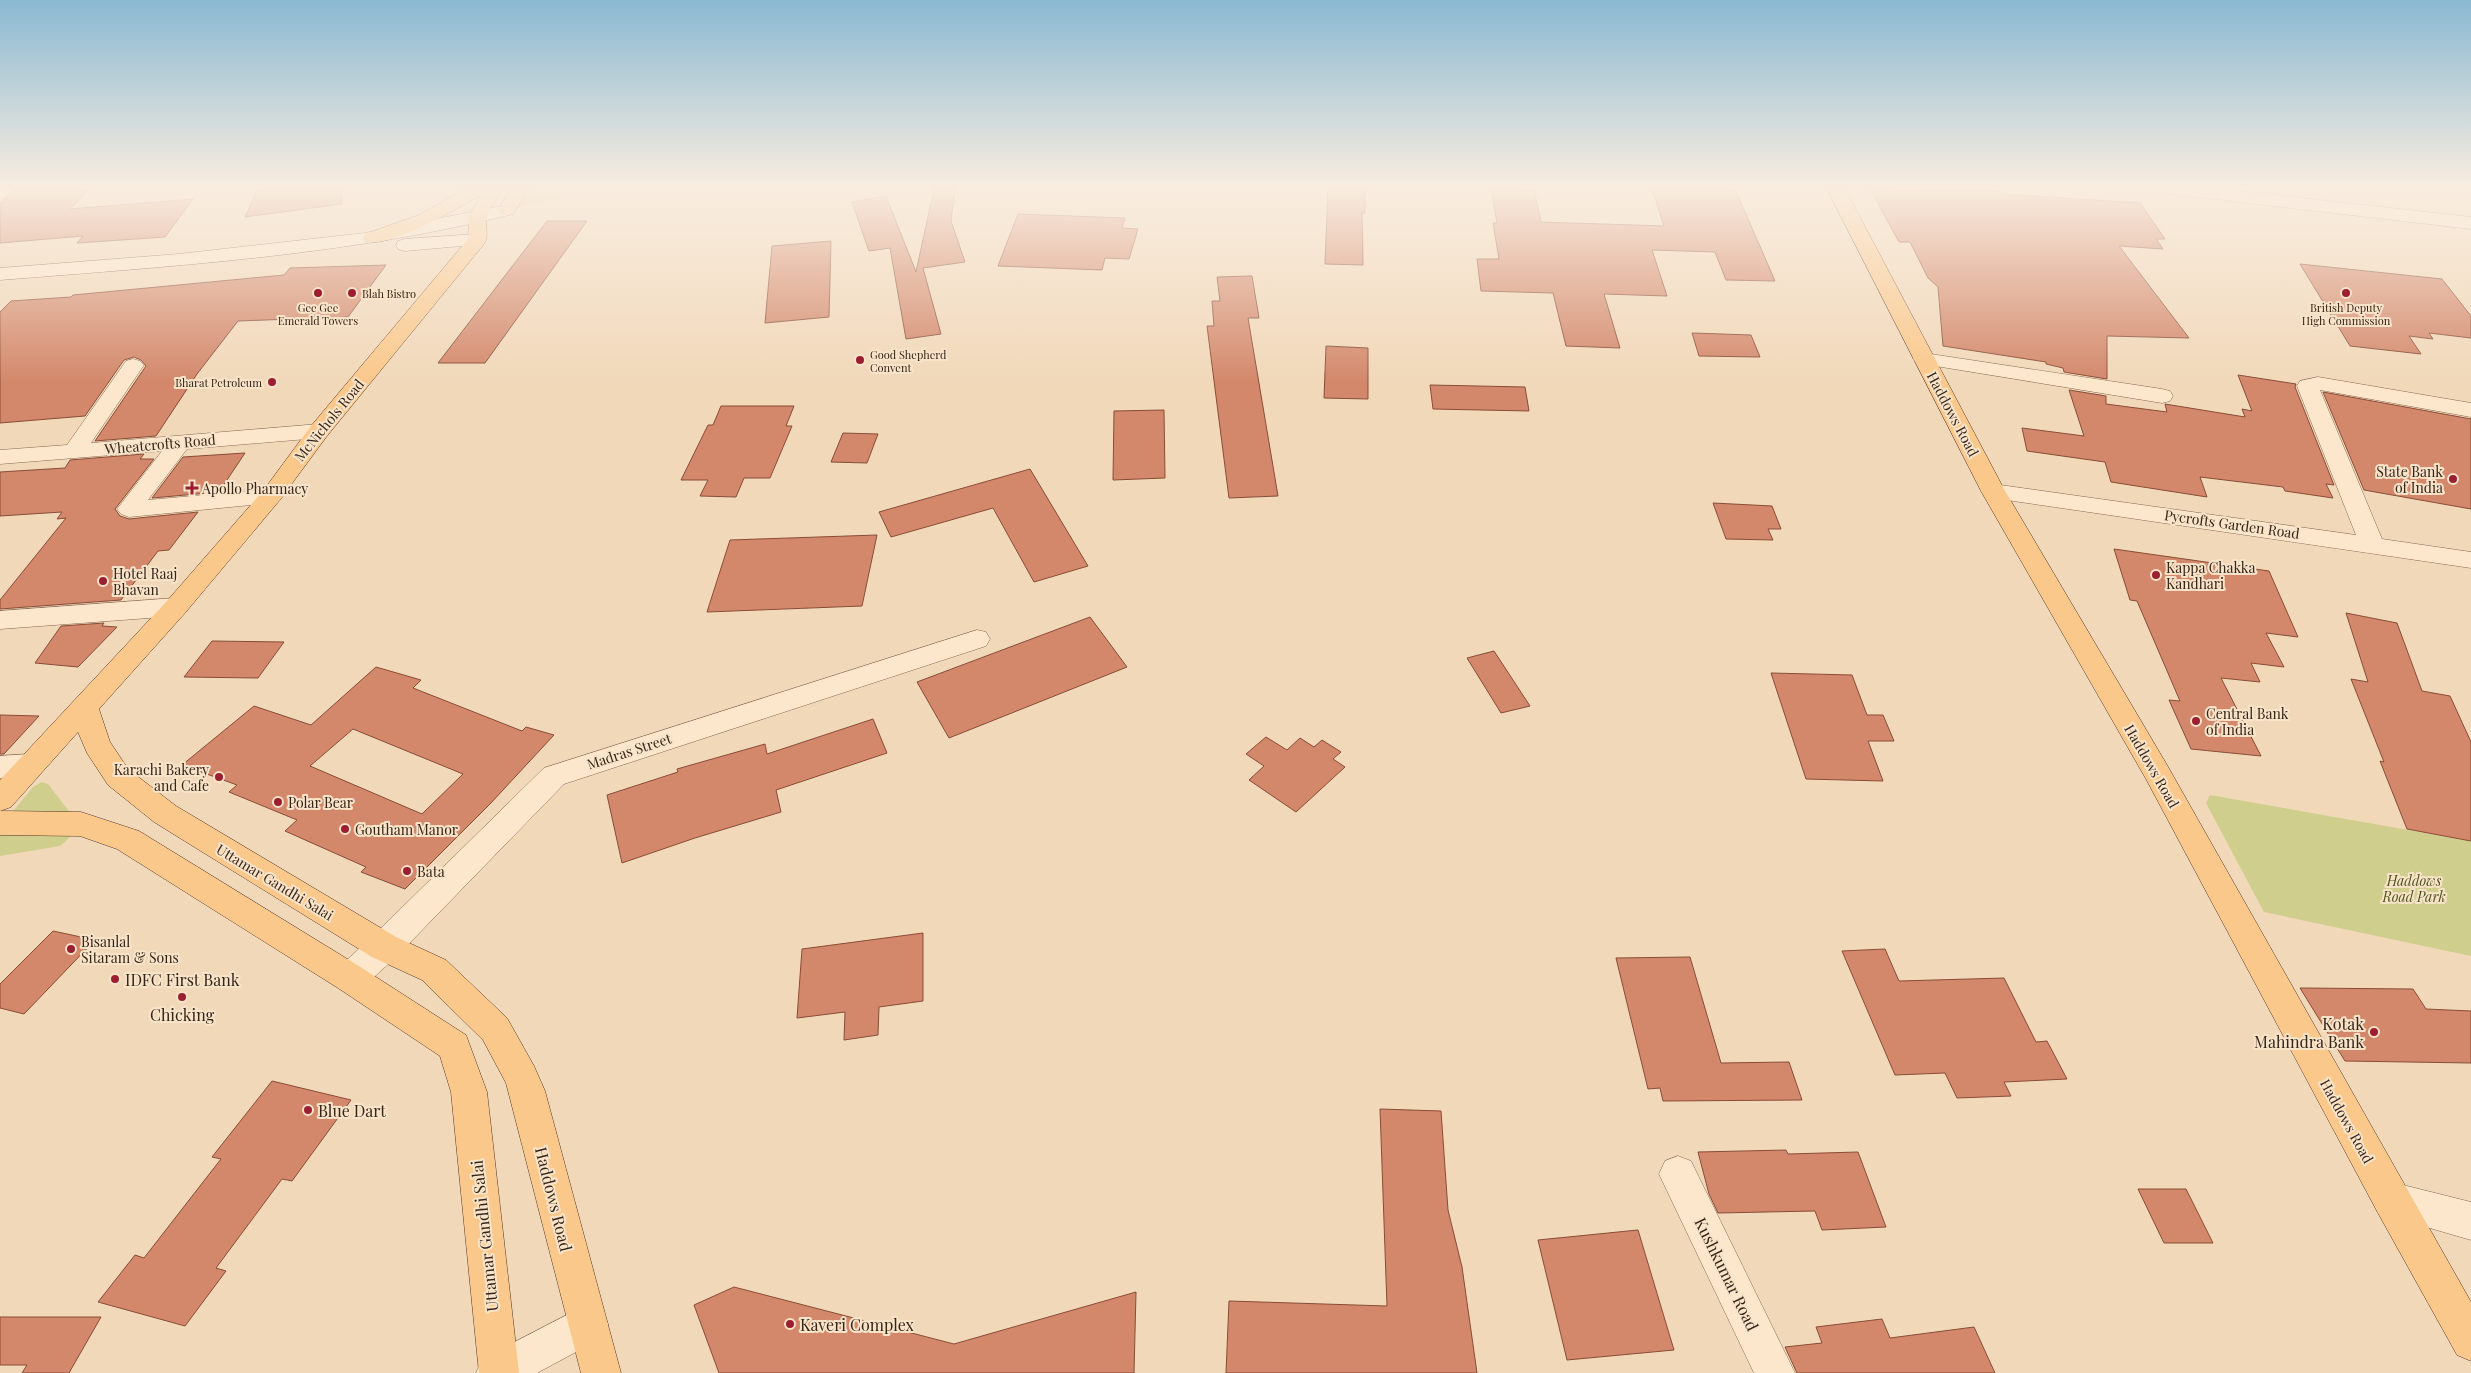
<svg xmlns="http://www.w3.org/2000/svg" width="2471" height="1373" viewBox="0 0 2471 1373" font-family="'Playfair Display',serif">
<style>
.green{fill:#cfce8d}
.building{fill:#d3886b;stroke:#894c36;fill-rule:evenodd}
.lines{fill:none;stroke-linecap:round;stroke-linejoin:round}
.minor-casing{stroke:#886852;stroke-width:1}
.secondary-casing{stroke:#6a4936;stroke-width:1}
.primary-casing{stroke:#553728;stroke-width:1}
.minor{fill:#fce7cc;fill-rule:evenodd}
.secondary{fill:#fce7cc;fill-rule:evenodd}
.primary{fill:#fac88b;fill-rule:evenodd}
.poi-dot{fill:#9c1e31;stroke:#f8e4c9;stroke-width:2}
.labels{text-anchor:middle;dominant-baseline:central;stroke-width:4;stroke-linejoin:round;paint-order:stroke}
.far-poi-label{font-size:11px;fill:#362319;stroke:#f8e4c9;text-anchor:start}
.street-label{font-size:14px;fill:#362319;stroke:#f8e4c9}
.poi-label{font-size:14px;fill:#362319;stroke:#f8e4c9;text-anchor:start}
.park-label{font-size:14px;font-style:italic;fill:#4e541e;stroke:#f8e4c9}
.near-poi-label{font-size:16px;fill:#362319;stroke:#f8e4c9;text-anchor:start}
.near-street-label{font-size:16px;fill:#362319;stroke:#f8e4c9}
</style>
<rect width="100%" height="100%" fill="#f1d8b9"/>
<!-- green -->
<g class="green">
<path d="M525,189h20l24,7 -65,15z"/>
<path d="M42,782l6,2 33,43 -21,19 -60,10v-29l33,-40z"/>
<path d="M2210,795l261,46v115l-207,-44 -58,-109z"/>
</g>
<!-- building -->
<g class="building">
<path d="M15,189h74l-19,20 123,-10 -28,38 -88,6 6,-7 -83,7v-40z"/>
<path d="M258,189h83l1,15 -97,13z"/>
<path d="M934,189h21l-4,32 14,41 -42,6 18,66 -35,5 -16,-91 -21,3 -17,-49 34,-6 30,76z"/>
<path d="M1328,189h37v24h-3l1,52 -38,-1z"/>
<path d="M1491,189h43l7,33 123,4 -12,-37h83l40,92 -49,-1 -11,-28 -63,-2 15,46 -63,-2 16,54 -54,-2 -13,-53 -72,-2 -4,-32h22l-6,-36h4z"/>
<path d="M1870,189l131,2 2,3 137,9 25,36h-9l7,10 -44,-3 70,92 -82,-2v43l-43,-7 -1,-4 -17,-4v-2l-103,-16 -5,-59 -10,-9 -18,-36h-11z"/>
<path d="M1018,214l107,4 -3,10 16,1 -9,30 -24,-1 -3,12 -104,-4z"/>
<path d="M547,221h40l-102,142h-47z"/>
<path d="M831,241l-2,76 -64,6 7,-77z"/>
<path d="M2300,264l142,15 29,37v22l-42,-5 4,6 -24,-3 12,18 -71,-8z"/>
<path d="M386,265l-38,52 -110,4 -41,53 -41,62 -61,5 51,-75 -5,-6 -7,-3 -10,3 -39,56 -85,7v-111l11,-11 60,-4 2,-2 211,-20 6,-7z"/>
<path d="M1252,276l7,42h-11l30,178 -49,2 -22,-172h7l-2,-25h8l-3,-24z"/>
<path d="M1692,333l59,2 9,22 -61,-1z"/>
<path d="M1326,346l42,2v51l-44,-1z"/>
<path d="M2238,375l58,9 -1,3 39,98 -8,-1 7,14 -48,-7 -2,-4 -83,-10 7,20 -96,-15 -6,-20 -78,-11 -5,-23 62,8 -15,-46 37,6v8l61,8 -2,-8 80,13 -3,-8 10,2z"/>
<path d="M1430,385l95,2 4,24 -96,-2z"/>
<path d="M2323,392l148,27v90l-107,-19z"/>
<path d="M721,406h73l-8,20h6l-22,52h-26l-8,19 -36,-1 8,-16h-27l27,-55h5z"/>
<path d="M1164,410l1,68 -52,2 1,-69z"/>
<path d="M843,433l35,1 -11,29 -36,-1z"/>
<path d="M245,453l-26,39 -67,6 31,-41z"/>
<path d="M144,454l-4,5h14l-39,50 5,7 9,3 69,-7 -29,38 -11,1 -37,49 -121,9v-9l66,-82 -9,1 5,-7 -62,4v-44l65,-4 5,-8z"/>
<path d="M1030,469l58,97 -54,16 -41,-74 -102,29 -12,-25z"/>
<path d="M1713,503l59,3 9,23h-13l5,11 -47,-1z"/>
<path d="M877,535l-15,71 -155,6 23,-72z"/>
<path d="M2114,549l155,22 29,66 -32,-4 18,34 -33,-4 9,19 -39,-4 40,78 -70,-7 -22,-49 11,1 -43,-100 -7,-1z"/>
<path d="M2346,613l51,10 25,68 28,5 21,46v99l-64,-12 -27,-68 4,1 -33,-83 17,3z"/>
<path d="M1090,617l37,50 -178,71 -32,-56z"/>
<path d="M104,623l-2,3 15,1 -39,40 -43,-4 26,-37z"/>
<path d="M212,641l72,1 -26,36 -74,-1z"/>
<path d="M1494,651l36,55 -29,7 -34,-55z"/>
<path d="M376,667l45,13 -8,8 109,43 4,-4 28,8 -64,69 -85,85 -44,-17 5,-5 -81,-36 12,-11 -68,-28 8,-7 -55,-20 72,-59 57,19zM353,729l110,45 -41,40 -112,-48z"/>
<path d="M1771,673l81,2 15,40h16l11,26h-26l15,40 -77,-2z"/>
<path d="M0,715l39,1 -35,38h-4z"/>
<path d="M873,719l14,34 -111,37 5,22 -86,26 -73,25 -15,-68 71,-23 -1,-3 88,-25 2,10z"/>
<path d="M1266,737l21,13 13,-12 14,9 8,-7 19,12 -8,7 12,8 -49,45 -47,-32 15,-14 -18,-12z"/>
<path d="M53,931l42,9 -71,74 -24,-6v-24z"/>
<path d="M923,933v68l-44,6 -1,28 -34,5 1,-28 -48,6 5,-69z"/>
<path d="M1885,949l14,32 105,-3 32,64 11,-1 20,38 -63,3 7,14 -54,2 -12,-25 -50,2 -53,-124z"/>
<path d="M1690,957l31,106 68,-1 13,38 -139,1 -3,-13 -12,1 -32,-131z"/>
<path d="M2300,988l113,1 13,20 45,2v52l-126,-2z"/>
<path d="M272,1081l79,19 -59,81 -10,-2 -66,89 10,3 -41,55 -87,-24 37,-47 9,3 77,-99 -9,-2z"/>
<path d="M1380,1109l61,2 7,99 14,57 15,106h-251l3,-72 158,5z"/>
<path d="M1786,1150l2,4 70,-2 28,75 -64,3 -7,-19 -97,2 -9,-19 -11,-42z"/>
<path d="M2138,1189h48l27,54h-49z"/>
<path d="M1638,1230l36,120 -107,10 -29,-120z"/>
<path d="M734,1287l220,57 182,-52 -2,81h-415l-25,-68z"/>
<path d="M0,1317h101l-32,56h-47l5,-8h-27z"/>
<path d="M1882,1319l8,19 84,-11 21,46h-198l-12,-26 37,-4 -6,-16z"/>
</g>
<g class="lines">
<defs>
<g id="minor">
<path d="M0,189h13l-7,8 -6,1z"/>
<path d="M2162,189h60l249,28v12l-300,-35 -6,-1z"/>
<path d="M1924,353l238,36 8,2 3,5 -3,5 -8,2 -245,-40 -4,-4 4,-4z"/>
<path d="M133,359l7,2 4,4 -53,78 228,-19 8,2 3,5 -3,5 -8,2 -132,11 -39,51 123,-11 8,2 4,5 -4,5 -8,2 -142,14 -8,-3 -4,-5 45,-58 -162,13v-14l67,-5 59,-84z"/>
<path d="M2318,377l153,26v14l-151,-27 62,149 89,13v16l-478,-70 -8,-2 -4,-5 4,-5 8,-2 363,51 -59,-149 3,-5z"/>
<path d="M176,598l9,3 4,6 -4,6 -9,3 -176,13v-18z"/>
<path d="M977,630l9,2 4,7 -4,7 -422,138 -168,173 -34,31 -12,4 -12,-4 -5,-10 5,-10 34,-31 172,-169z"/>
<path d="M30,754l10,3 5,8 -5,8 -10,3 -30,2v-22z"/>
<path d="M1678,1156l13,5 104,212h-41l-95,-199 6,-13z"/>
<path d="M2391,1182l80,20v38l-93,-27 -6,-13 6,-13z"/>
<path d="M588,1304l14,6 6,14 -6,14 -65,35h-61l6,-14z"/>
</g>
<g id="secondary">
<path d="M507,205l6,1 3,4 -3,4c-168,42 -341,52 -513,66v-12l179,-14 186,-21z"/>
<path d="M477,234l7,2 2,4 -2,4 -79,7 -7,-2 -2,-4 2,-4 7,-2z"/>
</g>
<g id="primary">
<path d="M465,189h36c-4,13 -11,18 -14,26 -3,10 3,20 -3,29l-157,192 -48,65 -94,112 -86,96 11,33 18,27 48,37 220,131 50,23 61,58 27,48 11,25 76,282h-40l-75,-290 -23,-43 -61,-60 -50,-23 -218,-135 -46,-37 -21,-32 -9,-21 -67,75 -11,4v-31l167,-179 96,-110 48,-65 157,-187 1,-24 12,-20c-23,13 -91,53 -116,47l-2,-4 2,-4 54,-19z"/>
<path d="M511,189h18l-16,25h-12l-3,-4z"/>
<path d="M1827,189h18l160,302 162,274 304,537v59l-14,-6 -79,-142 -232,-434 -165,-288z"/>
<path d="M0,811l81,1 58,19 223,137 104,67 21,57 32,281h-40l-28,-281 -11,-36 -102,-68 -221,-139 -37,-13 -80,-1z"/>
</g>
</defs>
<!-- minor casing -->
<use href="#minor" class="minor-casing"/>
<!-- secondary casing -->
<use href="#secondary" class="secondary-casing"/>
<!-- primary casing -->
<use href="#primary" class="primary-casing"/>
<!-- minor -->
<use href="#minor" class="minor"/>
<!-- secondary -->
<use href="#secondary" class="secondary"/>
<!-- primary -->
<use href="#primary" class="primary"/>
</g>
<!-- sky -->
<linearGradient id="sky" x2="0" y2="1"><stop stop-color="#8ab9d2"/><stop offset="0.49" stop-color="#f9ede0"/><stop offset="1" stop-color="#f9ede0" stop-opacity="0"/></linearGradient>
<rect width="2471" height="382" fill="url(#sky)"/>
<!-- markers -->
<g class="poi-dot">
<circle cx="318" cy="293" r="5"/>
<circle cx="352" cy="293" r="5"/>
<circle cx="2346" cy="293" r="5"/>
<circle cx="860" cy="360" r="5"/>
<circle cx="272" cy="382" r="5"/>
<circle cx="2453" cy="479" r="5"/>
<path d="M189.5 480.5h5v5h5v5h-5v5h-5v-5h-5v-5h5z"/>
<circle cx="2156" cy="575" r="5"/>
<circle cx="103" cy="581" r="5"/>
<circle cx="2196" cy="721" r="5"/>
<circle cx="219" cy="777" r="5"/>
<circle cx="278" cy="802" r="5"/>
<circle cx="345" cy="829" r="5"/>
<circle cx="407" cy="871" r="5"/>
<circle cx="71" cy="949" r="5"/>
<circle cx="115" cy="979" r="5"/>
<circle cx="182" cy="997" r="5"/>
<circle cx="2374" cy="1032" r="5"/>
<circle cx="308" cy="1110" r="5"/>
<circle cx="790" cy="1324" r="5"/>
</g>
<g class="labels">
<!-- far-poi labels -->
<g class="far-poi-label">
<text x="362" y="293">Blah Bistro</text>
<text x="318" y="307" text-anchor="middle">Gee Gee<tspan x="318" dy="13">Emerald Towers</tspan></text>
<text x="2346" y="307" text-anchor="middle">British Deputy<tspan x="2346" dy="13">High Commission</tspan></text>
<text x="870" y="354">Good Shepherd<tspan x="870" dy="13">Convent</tspan></text>
<text x="262" y="382" text-anchor="end">Bharat Petroleum</text>
</g>
<!-- street labels -->
<g class="street-label">
<text transform="translate(1953 414) rotate(62)">Haddows Road</text>
<text transform="translate(329 420) rotate(-51)">McNichols Road</text>
<text transform="translate(160 444) rotate(-5)">Wheatcrofts Road</text>
<text transform="translate(2232 524) rotate(8)">Pycrofts Garden Road</text>
<text transform="translate(629 751) rotate(-18)">Madras Street</text>
<text transform="translate(2152 766) rotate(60)">Haddows Road</text>
<text transform="translate(275 882) rotate(31)">Uttamar Gandhi Salai</text>
<text transform="translate(2347 1121) rotate(61)">Haddows Road</text>
</g>
<!-- poi labels -->
<g class="poi-label">
<text x="2443" y="471" text-anchor="end">State Bank<tspan x="2443" dy="16">of India</tspan></text>
<text x="202" y="488">Apollo Pharmacy</text>
<text x="2166" y="567">Kappa Chakka<tspan x="2166" dy="16">Kandhari</tspan></text>
<text x="113" y="573">Hotel Raaj<tspan x="113" dy="16">Bhavan</tspan></text>
<text x="2206" y="713">Central Bank<tspan x="2206" dy="16">of India</tspan></text>
<text x="209" y="769" text-anchor="end">Karachi Bakery<tspan x="209" dy="16">and Cafe</tspan></text>
<text x="288" y="802">Polar Bear</text>
<text x="355" y="829">Goutham Manor</text>
<text x="417" y="871">Bata</text>
<text x="81" y="941">Bisanlal<tspan x="81" dy="16">Sitaram &amp; Sons</tspan></text>
</g>
<!-- park labels -->
<g class="park-label">
<text x="2414" y="880">Haddows<tspan x="2414" dy="16">Road Park</tspan></text>
</g>
<!-- near-poi labels -->
<g class="near-poi-label">
<text x="125" y="979">IDFC First Bank</text>
<text x="182" y="1014" text-anchor="middle">Chicking</text>
<text x="2364" y="1023" text-anchor="end">Kotak<tspan x="2364" dy="18">Mahindra Bank</tspan></text>
<text x="318" y="1110">Blue Dart</text>
<text x="800" y="1324">Kaveri Complex</text>
</g>
<!-- near-street labels -->
<g class="near-street-label">
<text transform="translate(554 1199) rotate(76)">Haddows Road</text>
<text transform="translate(484 1236) rotate(-96)">Uttamar Gandhi Salai</text>
<text transform="translate(1727 1274) rotate(64)">Kushkumar Road</text>
</g>
</g>
</svg>
